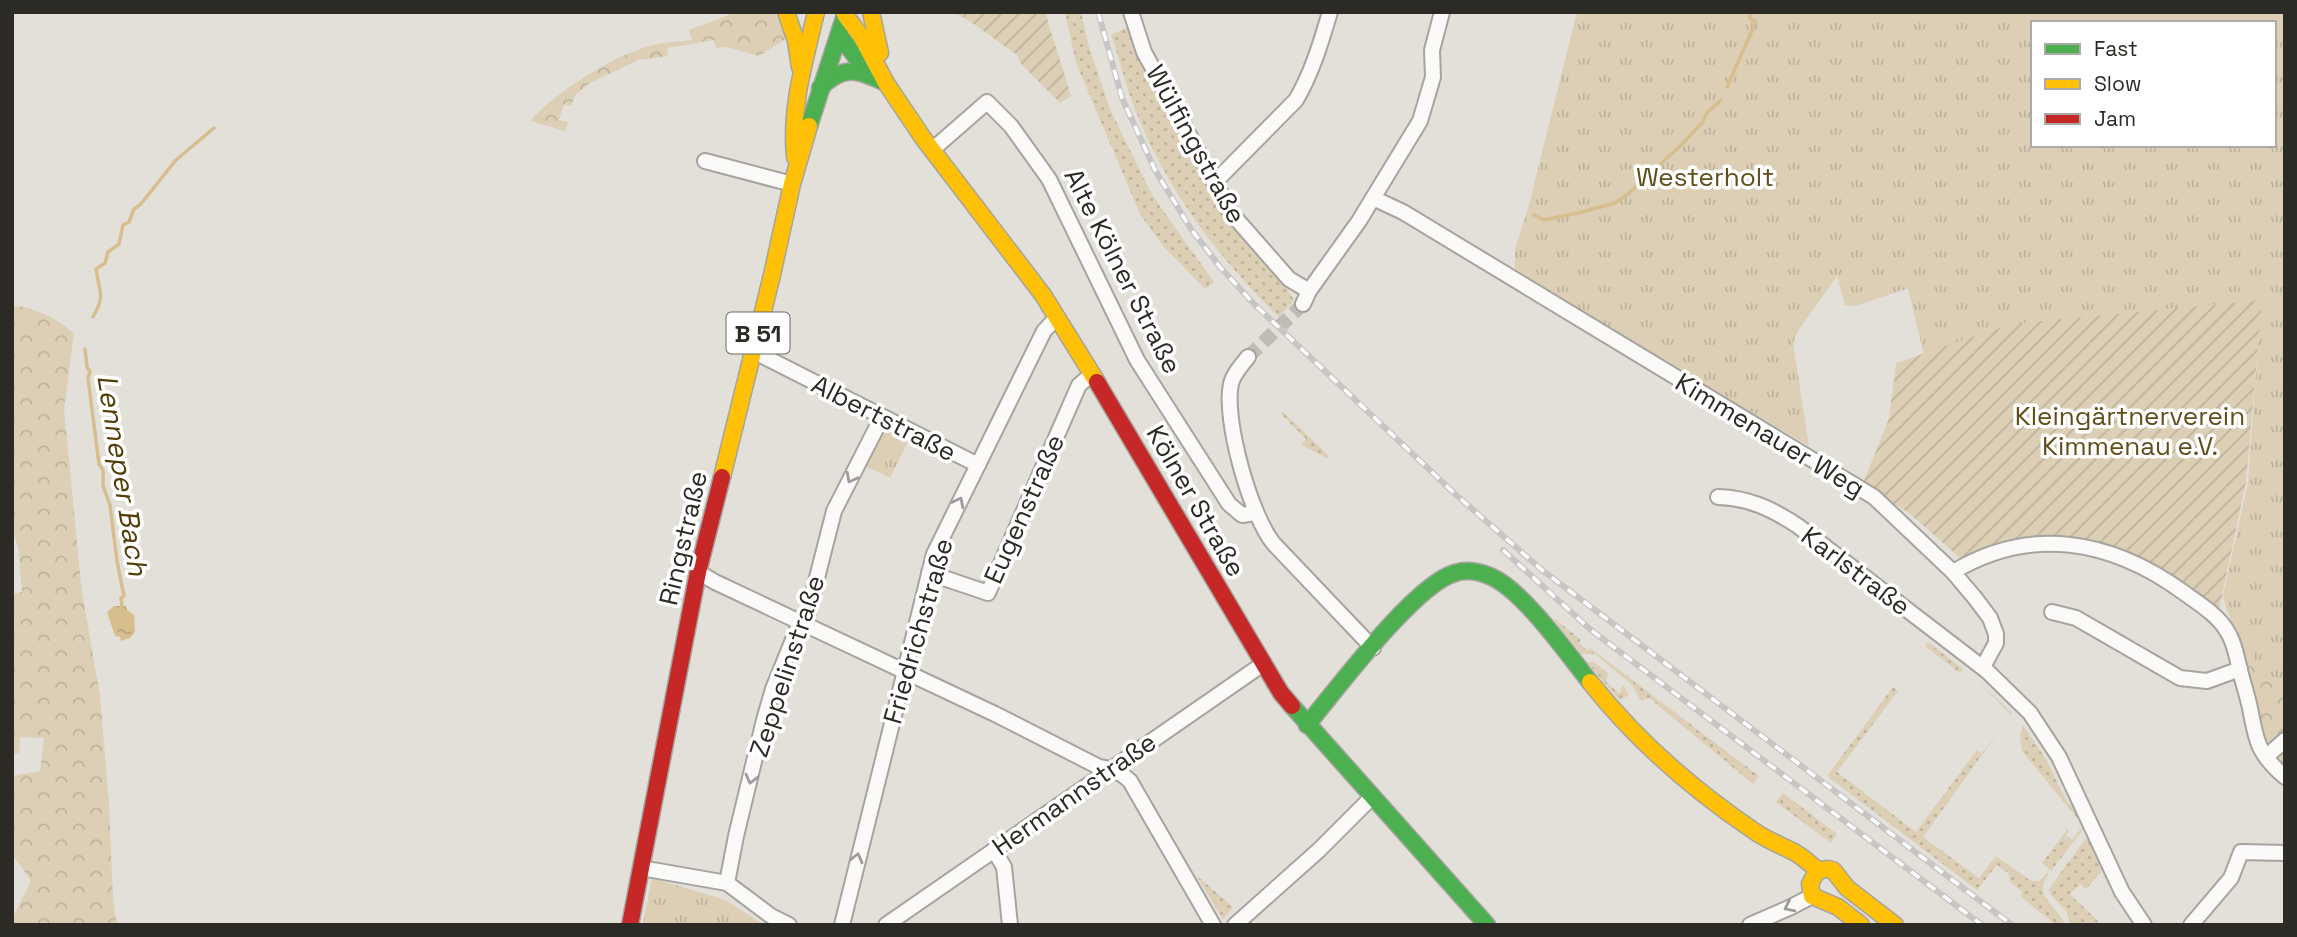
<svg xmlns="http://www.w3.org/2000/svg" width="2297" height="937" viewBox="0 0 2297 937" font-family="'Space Grotesk',sans-serif">
<style>
.grass{fill:url(#grass-dots)}
.forest{fill:url(#forest-crowns)}
.park{fill:url(#park-tufts);fill-rule:evenodd}
.garden{fill:url(#garden-furrows)}
.water{fill:url(#water-ripples)}
.lines{fill:none;stroke-linecap:round;stroke-linejoin:round}
.stream{stroke:#d6be8f;stroke-width:3.5}
.street-tunnel{stroke:#bebcb5;stroke-width:14;stroke-dasharray:14 7;stroke-linecap:butt}
.street-casing{stroke:#a6a49f;stroke-width:18}
.fast-casing{stroke:#a6a49f;stroke-width:19}
.slow-casing{stroke:#a6a49f;stroke-width:19}
.jam-casing{stroke:#a6a49f;stroke-width:19}
.street{stroke:#fbfaf9;stroke-width:14}
.fast{stroke:#4caf50;stroke-width:16}
.slow{stroke:#ffc107;stroke-width:16}
.jam{stroke:#c62828;stroke-width:16}
.rail-casing{stroke:#c7c6c4;stroke-width:6}
.rail{stroke:#fff;stroke-width:3.5;stroke-dasharray:10;stroke-linecap:butt}
.oneway{stroke:#9e9c9a}
.labels{text-anchor:middle;dominant-baseline:central;stroke-width:7;stroke-linejoin:round;paint-order:stroke}
.shield{fill:#fff;stroke:#6b6a66;stroke-width:2}
.shield-label{font-size:24px;font-weight:bold;fill:#2c2a25}
.street-label{font-size:26px;fill:#2c2a25;stroke:#fff}
.park-label{font-size:26px;fill:#624c19;stroke:#fff}
.water-label{font-size:28px;font-style:italic;fill:#523d06;stroke:#fff}
</style>
<defs>
<pattern id="grass-dots" width="8" height="8" patternUnits="userSpaceOnUse" patternTransform="scale(1.75)"><rect width="8" height="8" fill="#dccfb5"/><path d="M2 2h.1M6 6h.1" fill="none" stroke="#bdb29c" stroke-width="1.8" stroke-linecap="round"/></pattern>
<pattern id="forest-crowns" width="20" height="18" patternUnits="userSpaceOnUse" patternTransform="scale(1.75)"><rect width="20" height="18" fill="#dccfb5"/><path d="M2 6a3 3 0 1 1 6 0M12 15a3 3 0 1 1 6 0" fill="none" stroke="#bdb29c"/></pattern>
<pattern id="park-tufts" width="24" height="20" patternUnits="userSpaceOnUse" patternTransform="scale(1.75)"><rect width="24" height="20" fill="#dccfb5"/><path d="M3 7l-1-3M5 7V3M7 7l1-3M15 17l-1-3M17 17v-4M19 17l1-3" fill="none" stroke="#bdb29c"/></pattern>
<pattern id="garden-furrows" width="10" height="10" patternUnits="userSpaceOnUse" patternTransform="scale(1.75)"><rect width="10" height="10" fill="#dccfb5"/><path d="M-1 1l2-2M0 10L10 0M9 11l2-2" fill="none" stroke="#bdb29c"/></pattern>
<pattern id="water-ripples" width="26" height="14" patternUnits="userSpaceOnUse" patternTransform="scale(1.75)"><rect width="26" height="14" fill="#d6be8f"/><path d="M2 4q2-2 4 0t4 0M15 11q2-2 4 0t4 0" fill="none" stroke="#b8a37b"/></pattern>
</defs>
<rect width="100%" height="100%" fill="#e3e0d9"/>
<!-- grass -->
<g class="grass">
<path d="M1065,12h16l8,35 21,62 42,86 62,87 -9,7 -42,-43 -23,-32 -64,-151z"/>
<path d="M1128,27l41,85 59,111 58,64 8,13 -15,17c-60,-58 -112,-127 -143,-205 -10,-25 -16,-52 -25,-77z"/>
<path d="M1283,412l46,44 -2,2 -26,-13 5,-6 -25,-25z"/>
<path d="M1555,619l26,21 -2,3 8,7 3,-2 169,128 -6,8 -104,-86 -8,3 -9,-16 -37,-31h-14l-27,-34z"/>
<path d="M1928,642l35,27 -3,4 -35,-27z"/>
<path d="M1587,662h7l14,11 -2,9 14,12 3,-9 6,10 -10,5z"/>
<path d="M1976,679l36,34 -89,124 56,41 17,-22 35,25h9l7,-8 2,1c-18,23 8,30 16,51h-9l-34,-27 -1,-7 -10,-8 -3,-10 -11,-8 -20,25 -150,-114 66,-89 5,4 -61,81 79,60 61,-82 5,3 29,-38z"/>
<path d="M2023,725l24,36 20,41 6,4 6,12h-2l-55,-67 -2,-15z"/>
<path d="M1783,793l54,41 -6,9 -55,-41z"/>
<path d="M2058,823l11,7 -5,10 4,-3 4,3 10,-13 2,1 -33,43 -9,-8 25,-33z"/>
<path d="M2085,839h3l14,32 -16,18 -6,-5 -10,10 29,28 -2,3h-26l-5,-14 -15,-16 -2,-6z"/>
<path d="M1196,875l37,32 -10,12z"/>
</g>
<!-- forest -->
<g class="forest">
<path d="M736,12h39l11,27 -27,17 -33,-9 -10,1 -2,-8 -47,8 1,8 -29,4 -49,23 -15,12 -4,11 -7,-2 -5,16 9,2 -3,9 -35,-10c27,-30 80,-63 119,-75 13,-4 29,-4 43,-6l-3,-10z"/>
<path d="M12,306c21,0 47,13 62,28l-10,75 18,184 18,102 9,109 4,94 4,27h-105v-6l19,-38 -19,-27v-78l28,-5 4,-33 -24,-1 -1,16 -7,1v-160l10,-2 -4,-45 -6,-19z"/>
<path d="M2230,628l26,30 29,24v88l-22,-27z"/>
</g>
<!-- park -->
<g class="park">
<path d="M1577,12h708v672c-30,-14 -55,-56 -62,-88l25,-114 13,-179 -337,53 -16,-68 -52,18 -11,-1 -8,-29 -39,55 -5,12 16,103 -294,-174v-23l13,-40zM2033,23h241v122h-241z"/>
<path d="M890,428l20,9 -20,41 -24,-12 15,-31z"/>
<path d="M652,878l73,22 40,25h-111l-11,-2z"/>
</g>
<!-- garden -->
<g class="garden">
<path d="M953,12h92l26,84 -11,7 -39,-39 -4,-9 -46,-33z"/>
<path d="M2262,300l-16,182 -28,132 -115,-68 -25,-7 -36,-3 -33,5 -49,17 -51,-45 -46,-30 26,-64 7,-56 115,-39z"/>
</g>
<!-- water -->
<path class="water" d="M114,606h12l1,4 7,5 1,17 -5,6 -9,3 -1,-4 -5,-1 -8,-24z"/>
<g class="lines">
<!-- stream -->
<g class="stream">
<path d="M1727,87l28,-63 1,-3 -4,-1 -3,-4 3,-4"/>
<path d="M1534,215l10,5 34,-7 37,-10 13,-9 52,-48 22,-23 5,-10 14,-13"/>
<path d="M93,317c13,-23 6,-25 3,-48l9,-6 3,-11 11,-8 4,-19 6,-3 5,-13 6,-4 36,-45 38,-32"/>
<path d="M85,349l2,18 3,5 -2,6 11,86 4,6v16l7,19 7,56 7,35 -3,2 1,8"/>
</g>
<!-- street-tunnel -->
<path class="street-tunnel" d="M1248,357l55,-53"/>
<defs>
<g id="street">
<path d="M1131,12l13,40 88,162 57,65 20,12"/>
<path d="M932,150l55,-48 24,24 38,53 88,181 92,144 13,11 13,-2"/>
<path d="M705,161l87,23"/>
<path d="M1214,183l82,-83c16,-27 25,-58 34,-88"/>
<path d="M1373,198l30,14 471,285 79,75 22,26 15,20 6,16v9l-13,24"/>
<path d="M1303,304l6,-13 50,-70 61,-100 13,-44 -1,-27 10,-38"/>
<path d="M753,351l225,114"/>
<path d="M1248,357c-6,8 -15,17 -17,27 -8,35 20,133 43,160l99,104"/>
<path d="M1718,497c32,1 54,12 80,29l189,145 43,42 29,44 63,135 22,33"/>
<path d="M698,572l17,10 280,132 104,53c14,2 21,5 31,14l83,144"/>
<path d="M1953,572c78,-47 158,-32 230,20 15,11 35,23 44,39 7,10 9,23 12,35 3,14 8,28 11,42 6,33 8,46 35,69"/>
<path d="M929,573l59,20 91,-208 13,-11"/>
<path d="M2052,612l24,6 104,60 27,3 33,-12"/>
<path d="M2266,757l19,-17"/>
<path d="M994,850l10,17 6,58"/>
<path d="M641,868l86,15 44,33 18,9"/>
<path d="M727,883l9,-47 28,-116 9,-31 24,-59 8,-5 29,-114 48,-94"/>
<path d="M842,925l92,-371 110,-223 13,-14"/>
<path d="M886,925l377,-261"/>
<path d="M1235,925l84,-75 53,-53"/>
<path d="M1750,925l41,-18 21,-11"/>
<path d="M2191,925l40,-47 10,-26 44,1"/>
</g>
<g id="fast">
<path d="M839,35l17,22 20,18"/>
<path d="M820,88c24,-24 38,-18 66,-5"/>
<path d="M809,126l37,-114"/>
<path d="M1292,706l195,219"/>
<path d="M1307,725c29,-35 108,-141 148,-152 12,-4 26,-1 37,4 32,15 75,76 98,105"/>
</g>
<g id="slow">
<path d="M786,12l10,29 4,26"/>
<path d="M871,12l9,41"/>
<path d="M845,15l16,21 25,47 37,55 120,157 54,87"/>
<path d="M795,157c-5,-50 10,-97 21,-145"/>
<path d="M722,477l50,-202 20,-91 17,-58"/>
<path d="M1590,682c46,58 102,107 164,149 13,9 24,13 38,20 9,4 18,13 26,19"/>
<path d="M1861,925l-23,-18 -26,-11 -2,-12 7,-13 10,-2 6,1 14,18 48,37"/>
</g>
<g id="jam">
<path d="M1097,382l184,311 11,13"/>
<path d="M630,925l68,-353 24,-95"/>
</g>
</defs>
<!-- street casing -->
<use href="#street" class="street-casing"/>
<!-- fast casing -->
<use href="#fast" class="fast-casing"/>
<!-- slow casing -->
<use href="#slow" class="slow-casing"/>
<!-- jam casing -->
<use href="#jam" class="jam-casing"/>
<!-- street -->
<use href="#street" class="street"/>
<!-- fast -->
<use href="#fast" class="fast"/>
<!-- slow -->
<use href="#slow" class="slow"/>
<!-- jam -->
<use href="#jam" class="jam"/>
<defs>
<g id="rail">
<path d="M1098,12l24,86 33,72 36,59 29,38 34,37 200,189 88,77 470,355"/>
<path d="M1503,550l88,80 391,295"/>
</g>
</defs>
<!-- rail casing -->
<use href="#rail" class="rail-casing"/>
<!-- rail -->
<use href="#rail" class="rail"/>
</g>
<!-- one-way arrows -->
<defs><path id="oneway-chevron" d="M-2-3.5L2.5 0L-2 3.5" fill="none" stroke-width="1.6" stroke-linecap="round" stroke-linejoin="round" transform="scale(1.75)"/></defs>
<g class="oneway">
<use href="#oneway-chevron" transform="translate(851 478) rotate(117)"/>
<use href="#oneway-chevron" transform="translate(959 502) rotate(-63)"/>
<use href="#oneway-chevron" transform="translate(751 779) rotate(104)"/>
<use href="#oneway-chevron" transform="translate(857 858) rotate(-76)"/>
<use href="#oneway-chevron" transform="translate(1789 907) rotate(154)"/>
</g>
<g class="labels">
<!-- shield labels -->
<rect class="shield" x="726.5" y="312.5" width="63" height="41" rx="5"/>
<g class="shield-label">
<text x="758" y="333">B 51</text>
</g>
<!-- street labels -->
<g class="street-label">
<text transform="translate(1196 144) rotate(61)">Wülfingstraße</text>
<text transform="translate(1123 271) rotate(63)">Alte Kölner Straße</text>
<text transform="translate(884 418) rotate(27)">Albertstraße</text>
<text transform="translate(1770 435) rotate(31)">Kimmenauer Weg</text>
<text transform="translate(1196 501) rotate(60)">Kölner Straße</text>
<text transform="translate(1024 509) rotate(-66)">Eugenstraße</text>
<text transform="translate(683 538) rotate(-77)">Ringstraße</text>
<text transform="translate(1856 571) rotate(37)">Karlstraße</text>
<text transform="translate(918 631) rotate(-74)">Friedrichstraße</text>
<text transform="translate(787 666) rotate(-72)">Zeppelinstraße</text>
<text transform="translate(1074 794) rotate(-35)">Hermannstraße</text>
</g>
<!-- park labels -->
<g class="park-label">
<text x="1705" y="177">Westerholt</text>
<text x="2130" y="416">Kleingärtnerverein<tspan x="2130" dy="30">Kimmenau e.V.</tspan></text>
</g>
<!-- water labels -->
<g class="water-label">
<text transform="translate(123 475) rotate(81)">Lenneper Bach</text>
</g>
</g>
<!-- border -->
<rect width="2297" height="937" fill="none" stroke="#2c2a25" stroke-width="28"/>
<!-- legend -->
<rect x="2031" y="21" width="245" height="126" fill="#ffffff" stroke="#abaaa8" stroke-width="2"/>
<rect x="2045" y="44" width="35" height="10" fill="#4caf50" stroke="#abaaa8" stroke-width="2"/>
<text x="2094" y="56" font-size="21" fill="#2c2a25">Fast</text>
<rect x="2045" y="79" width="35" height="10" fill="#ffc107" stroke="#abaaa8" stroke-width="2"/>
<text x="2094" y="91" font-size="21" fill="#2c2a25">Slow</text>
<rect x="2045" y="114" width="35" height="10" fill="#c62828" stroke="#abaaa8" stroke-width="2"/>
<text x="2094" y="126" font-size="21" fill="#2c2a25">Jam</text>
</svg>
